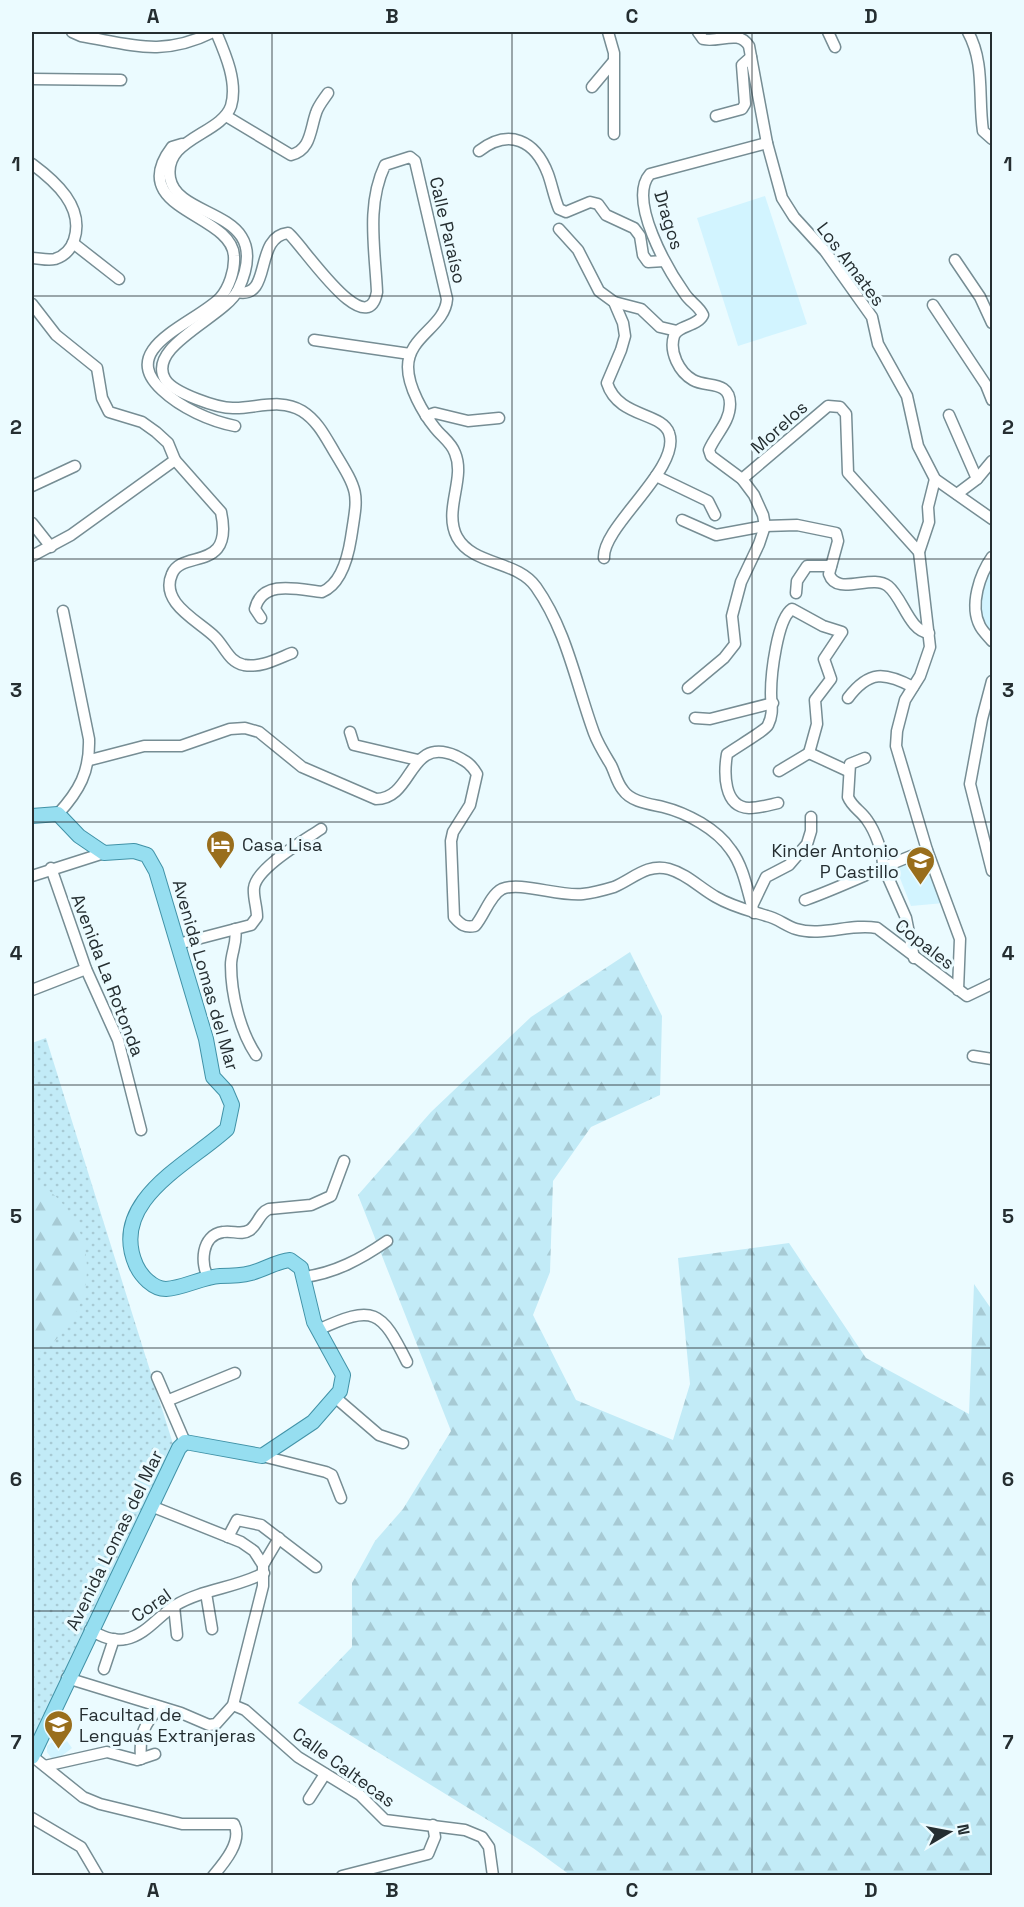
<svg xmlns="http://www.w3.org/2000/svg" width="1024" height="1907" viewBox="0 0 1024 1907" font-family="'Space Grotesk',sans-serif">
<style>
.built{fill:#d2f4ff}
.grass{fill:url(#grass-dots)}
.forest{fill:url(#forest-firs)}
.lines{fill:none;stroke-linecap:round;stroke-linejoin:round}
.minor-casing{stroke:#768d94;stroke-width:13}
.major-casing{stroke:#4192a7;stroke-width:16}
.minor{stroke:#fff;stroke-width:10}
.major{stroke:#96def0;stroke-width:14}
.grid{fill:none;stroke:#252e31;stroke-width:1.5;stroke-opacity:0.55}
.labels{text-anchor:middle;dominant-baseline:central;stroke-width:6;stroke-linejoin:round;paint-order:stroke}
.street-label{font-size:18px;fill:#252e31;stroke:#ebfbff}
.poi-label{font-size:18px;fill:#252e31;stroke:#ebfbff;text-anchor:start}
.neatline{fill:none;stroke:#252e31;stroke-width:2}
.grid-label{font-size:20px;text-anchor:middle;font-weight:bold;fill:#252e31}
</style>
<defs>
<pattern id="grass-dots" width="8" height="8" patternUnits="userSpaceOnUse" patternTransform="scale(1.5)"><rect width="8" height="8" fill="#c2ebf7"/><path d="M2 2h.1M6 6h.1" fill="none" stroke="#a7cad4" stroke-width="1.8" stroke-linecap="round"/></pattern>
<pattern id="forest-firs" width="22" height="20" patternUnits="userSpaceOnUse" patternTransform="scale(1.5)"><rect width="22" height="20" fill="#c2ebf7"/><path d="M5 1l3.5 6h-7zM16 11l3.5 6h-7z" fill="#a7cad4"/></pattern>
</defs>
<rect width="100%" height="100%" fill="#ebfbff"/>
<!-- built -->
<g class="built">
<path d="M765,196l42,128 -69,22 -41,-128z"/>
<path d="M992,562v72l-11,-15v-20l5,-28z"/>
<path d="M926,857l18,46 -33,3 -15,-38z"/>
<path d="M67,1741l5,7 -18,14 -7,-10v-6l5,-4 5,7z"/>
</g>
<!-- grass -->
<path class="grass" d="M46,1038l127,406 -141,296v-697z"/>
<!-- forest -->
<g class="forest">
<path d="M630,952l32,64 -2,79 -69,32 -38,54 -3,91 -17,43 43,85 97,40 17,-56 -12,-126 111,-15 77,115 103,56 5,-130 18,26v565h-422l-37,-27 -235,-145 54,-56v-64l23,-42 28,-32 48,-78 -93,-236 73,-83 100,-95z"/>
<path d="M32,1180c52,26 71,90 40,140 -9,15 -24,29 -40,36z"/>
</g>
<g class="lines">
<defs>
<g id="minor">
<path d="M72,32l9,4c52,9 82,21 132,-4"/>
<path d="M216,32c9,21 22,50 15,74 -10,29 -68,32 -61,72 8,44 107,29 68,112 -13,27 -92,56 -73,89 8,14 54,30 70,29 22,0 46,-10 67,3 16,10 24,27 33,42 25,41 23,40 16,85 -3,19 -10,46 -29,54 -21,-2 -60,-14 -67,17l6,9"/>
<path d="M608,32l6,21v81"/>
<path d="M698,32l5,7c16,4 36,-10 46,7l18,97 15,55 12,19 31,34 47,66 6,27 29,52 11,50 17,33 57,40"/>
<path d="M828,32l7,15"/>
<path d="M968,32c17,31 10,65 15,99l9,8"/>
<path d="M32,79l89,1"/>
<path d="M592,87l21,-25"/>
<path d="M226,116l65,39c20,-5 19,-25 25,-42 2,-7 8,-14 12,-20"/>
<path d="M716,116l26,-7 3,-5 -3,-39 9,-8"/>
<path d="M182,144l-10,3c-48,63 60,66 62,109 1,14 -5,32 -14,42 -26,26 -104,50 -58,92 19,18 48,31 73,36"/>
<path d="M479,151c30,-23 56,-11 69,23 4,11 6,23 11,35l7,3 24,-10 8,2 8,11 28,13 6,8 3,19 5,7 16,-1"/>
<path d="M32,164c23,17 53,43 42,76 -3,9 -10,16 -19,19 -8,2 -16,-1 -23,-1"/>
<path d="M559,229l19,21 21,41 15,11 9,21 2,13 -4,14 -14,33c11,35 55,29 62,50 13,35 -67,93 -65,125"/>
<path d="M73,243l46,36"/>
<path d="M955,260l25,37 12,26"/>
<path d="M237,292c36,8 16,-55 51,-59 12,8 79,113 89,59 -2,-43 -11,-87 8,-127l25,-8 5,4 32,138c-2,28 -39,37 -39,68 0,20 15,46 27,61 7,9 16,14 20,25 11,26 -12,57 2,84 16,29 60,23 79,50 31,44 40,97 58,146 4,11 11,22 17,32 4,8 6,18 12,25 8,12 27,14 40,17 24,6 54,22 68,43 13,17 17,44 23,63"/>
<path d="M614,302l27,7 19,18 17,4"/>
<path d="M32,304l24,31 41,33 5,30 7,14 33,10 14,10 12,11 7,17 46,52c13,61 -39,37 -49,62 -13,29 27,47 43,63 10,10 14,25 29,28 17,3 33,-6 48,-12"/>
<path d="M933,305l53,80 6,15"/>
<path d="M314,340l96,14"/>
<path d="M949,415l28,64"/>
<path d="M426,416l9,-3 33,8 31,-3"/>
<path d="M656,476l52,25 7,14"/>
<path d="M742,479l86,-73 12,1 6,7 2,59 71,79"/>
<path d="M935,479l-7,28 1,15 -10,30 11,95 -10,29 -15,24 -8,31 -1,15 31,104 33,89 -2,51"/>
<path d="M32,486l43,-20"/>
<path d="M957,494l20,-15 15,-18"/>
<path d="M682,520l34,15 49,-9 32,-1 39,8 2,8 -9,33c8,23 43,-1 59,12 15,12 21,45 41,47"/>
<path d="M32,523l19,24"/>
<path d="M32,556l39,-21 104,-75"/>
<path d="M992,557c-12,17 -23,48 -12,69 3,6 9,11 12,15"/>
<path d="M796,593l1,-12 10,-15h24"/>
<path d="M992,681l-10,38 -12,65 22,87"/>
<path d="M688,688l36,-30 11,-14 -3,-28 9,-34 18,-38 6,-18 -2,-11 -9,-20 -12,-16 -31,-23 -2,-6c7,-16 21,-28 21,-46 0,-24 -23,-16 -37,-24 -14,-8 -24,-28 -19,-44 4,-11 23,-9 29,-21 -4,-9 -13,-13 -18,-21 -17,-24 -58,-94 -35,-120l117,-31"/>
<path d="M848,698c21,-28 37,-26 65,-11"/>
<path d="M695,718l15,1 63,-16"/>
<path d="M350,732l4,13 64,15"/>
<path d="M809,753l39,18"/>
<path d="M865,758l-15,6 -2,33c4,10 13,14 19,23 8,11 16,32 16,46l23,52 8,40"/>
<path d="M90,760l54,-14h37l49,-17 15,-1 14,4 43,35 74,32c38,0 32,-64 80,-43 10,5 15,8 21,18l-7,31 -17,27 -2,9 3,76c7,8 11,11 21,9 9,-10 15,-31 27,-37 18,-8 58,8 81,5 10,-1 21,-4 31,-7 19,-8 33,-24 55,-18 18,5 31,19 47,28 17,10 32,13 51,19 10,2 19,10 29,13 26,8 54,-6 81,-1l90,68 25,-12"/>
<path d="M779,771l30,-18"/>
<path d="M778,803c-9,2 -19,5 -29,5 -26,-1 -25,-36 -22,-54 8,-6 39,-24 41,-29 6,-12 3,-20 3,-32 0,-18 6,-74 21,-84l31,17 19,6 -18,27 7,20 -16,21 2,24 -8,29"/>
<path d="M58,814c21,-23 32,-42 31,-75l-26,-128"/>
<path d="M51,868l35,101 32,71 23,90"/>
<path d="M32,876l72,-23"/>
<path d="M805,900c42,-15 80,-35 122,-50"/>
<path d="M753,904l13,-27 23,-12 18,-21 4,-13v-14"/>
<path d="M235,929c3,13 -4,23 -4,36 0,29 9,66 25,90"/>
<path d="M178,944l73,-19 6,-8c0,-10 -4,-20 -3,-29 2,-20 51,-48 67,-59"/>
<path d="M32,990l54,-21"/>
<path d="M973,1056l19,3"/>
<path d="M304,1277c31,-4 57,-18 83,-36"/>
<path d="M209,1279c-9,-15 -8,-44 14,-47 10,-2 18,4 27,-2 9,-7 9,-17 19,-21l42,-4 20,-9 13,-35"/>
<path d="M318,1330c56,-26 63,-20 89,32"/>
<path d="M157,1377l28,65"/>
<path d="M336,1398l43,37 24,8"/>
<path d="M169,1400l66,-27"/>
<path d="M262,1456l64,16 6,3 9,23"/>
<path d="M228,1537l9,-17 24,5 55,42"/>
<path d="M263,1565l16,-27"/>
<path d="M206,1593l6,36"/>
<path d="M174,1606l3,29"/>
<path d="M90,1630c11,6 23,12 36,9 20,-4 33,-24 50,-34 27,-16 60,-17 88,-32"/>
<path d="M104,1669l10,-30"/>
<path d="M67,1678l114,35 28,12 7,-1 17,-19 30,-119v-21l-9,-14 -13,-9 -90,-36"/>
<path d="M233,1705l12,5 53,47 62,38 25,25 80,10 17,7 7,10 4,29"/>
<path d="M32,1756l51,41 17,7 82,20h52c9,17 -10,39 -21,52"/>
<path d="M141,1759c-2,-24 3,-35 19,-52"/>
<path d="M45,1766l62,-14 30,8 18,-6"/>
<path d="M309,1799l16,-25"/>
<path d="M32,1818l49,29 17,29"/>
<path d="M342,1876l86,-22 7,-17 -2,-12"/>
</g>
<path id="major" d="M32,816l26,-2 21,22 25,17 30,-2 13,4 9,16 50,168 7,38 13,14 6,14 -5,24c-38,35 -119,72 -91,136 5,11 17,24 30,24 18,-1 36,-12 54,-13 11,0 20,0 31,-3 13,-3 26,-12 39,-13l11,8 13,54 29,53 -3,16 -27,31 -51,34 -77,-14 -6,6 -147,309"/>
</defs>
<!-- minor casing -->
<use href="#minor" class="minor-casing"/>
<!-- major casing -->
<use href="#major" class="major-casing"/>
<!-- minor -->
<use href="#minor" class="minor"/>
<!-- major -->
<use href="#major" class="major"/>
</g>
<!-- grid -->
<path class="grid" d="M272,32v1844M512,32v1844M752,32v1844M32,296h960M32,559h960M32,822h960M32,1085h960M32,1348h960M32,1611h960"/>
<!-- icons -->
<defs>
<symbol id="hotel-pin" viewBox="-11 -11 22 30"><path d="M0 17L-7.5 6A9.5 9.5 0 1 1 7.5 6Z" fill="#996e1c" stroke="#ebfbff"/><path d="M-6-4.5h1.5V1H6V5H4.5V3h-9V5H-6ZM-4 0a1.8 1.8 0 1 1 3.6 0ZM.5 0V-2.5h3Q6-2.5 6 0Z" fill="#fff"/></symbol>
<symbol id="school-pin" viewBox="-11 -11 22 30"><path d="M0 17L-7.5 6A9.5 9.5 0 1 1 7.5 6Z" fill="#996e1c" stroke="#ebfbff"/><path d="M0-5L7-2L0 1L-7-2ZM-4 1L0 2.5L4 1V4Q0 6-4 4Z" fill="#fff"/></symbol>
</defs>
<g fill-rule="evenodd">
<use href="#hotel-pin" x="204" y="828" width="33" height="45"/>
<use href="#school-pin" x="904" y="844" width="33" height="45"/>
<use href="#school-pin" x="42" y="1708" width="33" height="45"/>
</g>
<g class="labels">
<!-- street labels -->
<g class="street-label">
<text transform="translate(669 220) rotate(73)">Dragos</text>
<text transform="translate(448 230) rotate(77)">Calle Paraíso</text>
<text transform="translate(851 264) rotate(53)">Los Amates</text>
<text transform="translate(779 427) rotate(-42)">Morelos</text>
<text transform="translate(925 944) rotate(38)">Copales</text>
<text transform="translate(108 975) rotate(69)">Avenida La Rotonda</text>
<text transform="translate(206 975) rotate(74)">Avenida Lomas del Mar</text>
<text transform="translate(114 1540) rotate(-64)">Avenida Lomas del Mar</text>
<text transform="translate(151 1605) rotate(-35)">Coral</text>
<text transform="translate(344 1767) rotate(36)">Calle Caltecas</text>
</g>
<!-- poi labels -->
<g class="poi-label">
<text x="242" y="844">Casa Lisa</text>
<text x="899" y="850" text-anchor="end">Kinder Antonio<tspan x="899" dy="21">P Castillo</tspan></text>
<text x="79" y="1714">Facultad de<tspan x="79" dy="21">Lenguas Extranjeras</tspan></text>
</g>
</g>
<!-- border -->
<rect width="1024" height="1907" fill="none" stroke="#ebfbff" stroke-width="66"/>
<!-- north arrow -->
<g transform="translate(949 1832) rotate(80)" stroke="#ebfbff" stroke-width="4.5" paint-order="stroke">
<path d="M0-4.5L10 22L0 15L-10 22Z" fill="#252e31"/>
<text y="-9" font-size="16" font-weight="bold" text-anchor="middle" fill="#252e31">N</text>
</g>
<rect x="33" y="33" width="958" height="1841" class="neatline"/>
<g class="grid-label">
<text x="153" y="23">A</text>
<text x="392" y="23">B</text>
<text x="632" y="23">C</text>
<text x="871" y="23">D</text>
<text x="16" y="171">1</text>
<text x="1008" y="171">1</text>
<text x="16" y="434">2</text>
<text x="1008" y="434">2</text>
<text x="16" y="697">3</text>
<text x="1008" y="697">3</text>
<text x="16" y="960">4</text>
<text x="1008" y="960">4</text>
<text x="16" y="1223">5</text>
<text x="1008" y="1223">5</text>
<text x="16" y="1486">6</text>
<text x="1008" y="1486">6</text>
<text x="16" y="1749">7</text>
<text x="1008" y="1749">7</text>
<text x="153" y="1897">A</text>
<text x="392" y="1897">B</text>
<text x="632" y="1897">C</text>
<text x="871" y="1897">D</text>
</g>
</svg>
